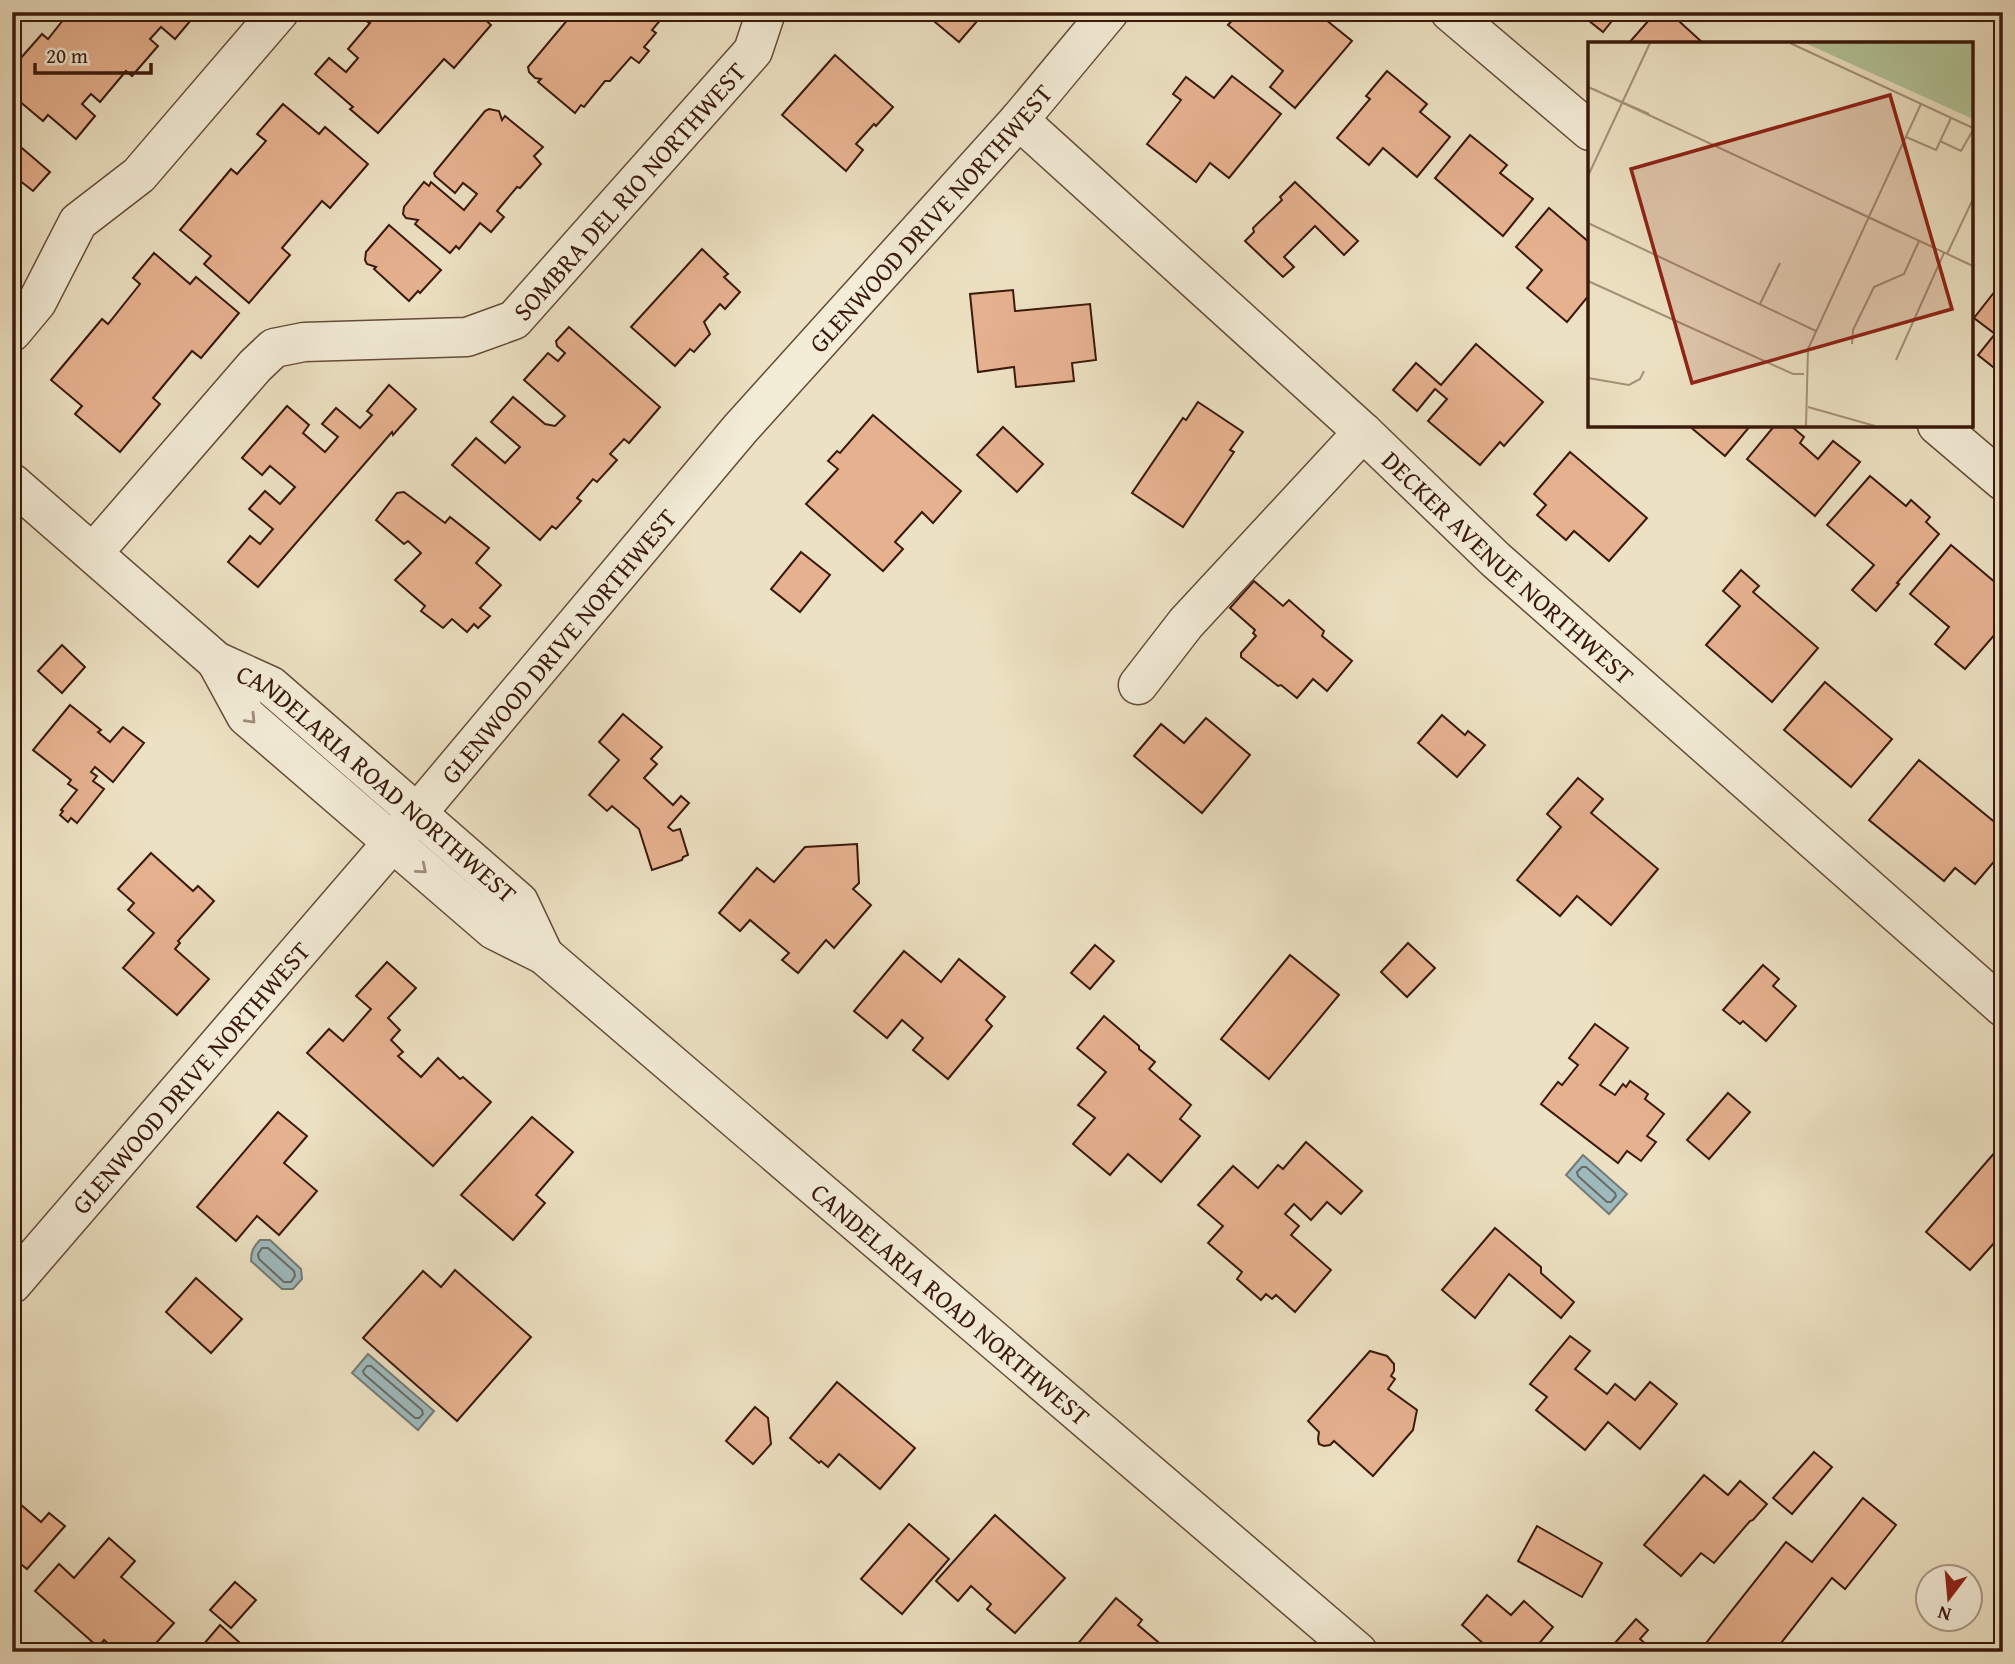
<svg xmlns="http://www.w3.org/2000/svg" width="2015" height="1664" viewBox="0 0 2015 1664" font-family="'Gentium Book Plus',serif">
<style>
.water{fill:#9ebbbe;stroke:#767a76;stroke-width:2}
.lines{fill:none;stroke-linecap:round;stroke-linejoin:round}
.shore{stroke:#6c6a64;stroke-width:2}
.building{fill:#e6b18f;stroke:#3a190b;stroke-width:2}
.minor-casing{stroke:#664b39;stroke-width:41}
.minor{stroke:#f3ecd7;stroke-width:38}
.oneway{stroke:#a08d7b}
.labels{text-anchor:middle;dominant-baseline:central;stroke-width:6;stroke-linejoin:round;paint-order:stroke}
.street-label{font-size:26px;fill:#3a190b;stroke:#f3ecd7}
.inset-road{fill:none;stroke:#a59179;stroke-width:2}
.view{fill:#8f2418;fill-opacity:0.15;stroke:#8f2418;stroke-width:3.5}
.inset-edge{fill:none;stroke:#3a190b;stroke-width:3.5}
</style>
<rect width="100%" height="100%" fill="#ece1c2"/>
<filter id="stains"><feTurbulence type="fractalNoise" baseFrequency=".00286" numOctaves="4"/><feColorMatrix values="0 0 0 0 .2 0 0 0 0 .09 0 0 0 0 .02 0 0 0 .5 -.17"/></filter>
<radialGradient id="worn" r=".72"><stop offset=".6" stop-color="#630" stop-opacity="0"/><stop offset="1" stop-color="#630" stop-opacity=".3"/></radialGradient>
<!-- water -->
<g class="water">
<path d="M1583,1155l44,39 -18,20 -43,-39z"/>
<path d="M260,1240h10l31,29 1,10 -9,10h-11l-31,-28c0,-9 2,-14 9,-21z"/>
<path d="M368,1354l66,57 -16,19 -66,-57z"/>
</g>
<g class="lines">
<!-- shore -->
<g class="shore">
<path d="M1582,1167h4l29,26 1,3 -5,6h-4l-29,-26 -1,-4z"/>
<path d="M262,1248h6l26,23 1,5 -4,6h-7l-25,-23 -1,-5z"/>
<path d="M367,1366h4l51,44 1,4 -4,4h-4l-51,-44 -1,-3z"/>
</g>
</g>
<!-- building -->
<g class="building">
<path d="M65,12h117l9,8 -16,19 -14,-12 -11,12 8,7 -26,30 -6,-5 -26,31 -9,-8 -9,10 13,12 -19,23 -28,-24 -5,6 -31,-26v-27l30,-34 6,5 15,-19 -2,-3z"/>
<path d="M377,12h100l14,13 -37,43 -10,-9 -66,74 -28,-24 3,-2 -38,-33 14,-16 17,14 12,-14 -10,-9 22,-26 -2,-1z"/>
<path d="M574,12h93l-15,18 4,3 -12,14 5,4 -10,12 -8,-6 -21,24h-5l-21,26 -3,-2 -6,8 -37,-31 3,-3 -6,-1 -6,-6 -1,-5z"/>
<path d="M923,12h62l-26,30z"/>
<path d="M1239,12h69l8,7 4,-4 32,26 -57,67 -25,-21 13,-16 -55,-46z"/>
<path d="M1578,12h41l-16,20z"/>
<path d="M1656,12h13l35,32h-76z"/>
<path d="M835,55l58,52 -17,19 -2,-2 -18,20 7,6 -17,21 -64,-56z"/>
<path d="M1387,71l40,33 -7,8 30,25 -33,40 -34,-29 -14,17 -32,-27 33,-39 -4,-3z"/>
<path d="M1232,76l49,38 -52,64 -19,-15 -14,19 -49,-38 34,-44 -8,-6 13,-17 28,21z"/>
<path d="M283,104l36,30 6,-7 43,37 -38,44 -8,-7 -40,47 8,7 -41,48 -45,-39 7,-8 -31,-26 51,-61 6,5 29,-33 -9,-7z"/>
<path d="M489,109l10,2 3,9 3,-4 38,31 -9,9 7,8 -21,24 -3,-1 -20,24 7,6 -13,15 -11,-9 -21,26 -3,-3 -6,7 -35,-29 3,-4 -12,-2 -3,-4 1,-7 20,-25 5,4 2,-4 33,28 13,-16 -14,-11 -8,10 -20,-17 -1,-3 51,-62z"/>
<path d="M1470,135l37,30 -7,8 33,26 -30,37 -68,-58z"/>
<path d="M12,143h4l34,29 -17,19 -14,-11 -7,8z"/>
<path d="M1295,182l63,59 -14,14 -29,-29 -31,31 10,10 -11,10 -38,-36 9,-9 -1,-4 29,-28 -2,-3z"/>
<path d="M1549,208l41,35v51l-23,28 -40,-34 15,-18 -26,-23z"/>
<path d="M389,225l52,45 -21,23 -2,-2 -9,10 -35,-32 2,-2 -9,-3 -2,-4 1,-8z"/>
<path d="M702,249l26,25 -4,3 16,15 -15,17 -5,-5 -16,18 6,12 -16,18 -4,-3 -15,17 -44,-39z"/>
<path d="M154,253l36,31 6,-7 43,36 -38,45 -9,-7 -39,47 7,6 -40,48 -45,-38 7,-8 -31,-26 51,-61 6,5 32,-40 -7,-6z"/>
<path d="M2003,281v94l-25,-20 17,-21 -21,-16z"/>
<path d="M1013,290l2,21 75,-7 6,56 -24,3 2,18 -58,6 -2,-20 -36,5 -8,-78z"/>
<path d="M569,327l91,80 -31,36 -5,-4 -14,15 7,6 -20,22 -4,-3 -16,19 4,3 -25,28 -4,-3 -12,14 -88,-75 24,-27 29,25 15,-16 -29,-25 22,-25 32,27 10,2 10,-10 -41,-36 24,-27 10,8 7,-8 -8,-7 -1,-5z"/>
<path d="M1476,344l67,58 -39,44 -4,-4 -20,23 -52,-44 19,-22 -12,-10 -18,22 -24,-21 23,-27 25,22z"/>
<path d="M389,385l27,24 -23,26 -1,-3 -134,155 -30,-25 22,-26 10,8 13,-15 -24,-20 16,-18 15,13 15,-17 -25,-21 -8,9 -20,-17 45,-52 22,19 -6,8 22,19 13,-15 -16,-13 14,-16 24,20 12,-13 -5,-4z"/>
<path d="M1198,402l45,30 -13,18 4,2 -51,75 -51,-34 51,-75 3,2z"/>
<path d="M873,415l88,76 -28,32 -11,-11 -27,30 8,7 -20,22 -77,-67 32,-35 -10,-8 9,-10 3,2z"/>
<path d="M1688,425h63l-26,31z"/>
<path d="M1775,425h15l14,12 -4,6 18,16 15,-18 27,21 -45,54 -68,-57z"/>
<path d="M1003,427l40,37 -26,28 -40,-37z"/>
<path d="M1570,452l77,66 -38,43 -35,-30 -8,9 -29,-25 9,-10 -12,-11z"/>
<path d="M1870,476l36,30 5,-6 19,17 -4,5 13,12 -42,49 2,1 -23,27 -24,-21 22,-25 -47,-40z"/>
<path d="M404,492l41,31 5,-6 39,31 -13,15 25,22 -21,23 10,8 -12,12 -4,-4 -7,8 -15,-13 -9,9 -22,-17 4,-5 -30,-26 26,-27 -13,-12 -4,3 -28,-24 21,-27z"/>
<path d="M1951,545l52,44v36l-38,44 -30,-25 14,-17 -39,-33z"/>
<path d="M801,552l29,23 -30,37 -29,-23z"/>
<path d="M1741,570l18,16 -6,6 65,56 -46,54 -66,-57 34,-39 -17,-15z"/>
<path d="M1254,581l29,25 6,-6 35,31 -2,5 30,25 -25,30 -14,-12 -16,19 -16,-13 -3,1 -37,-29v-4l15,-17 -3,-3 2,-3 -25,-22z"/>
<path d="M62,645l23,22 -23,26 -24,-22z"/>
<path d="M1825,682l67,57 -41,48 -67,-57z"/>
<path d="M70,705l31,25 -3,2 12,10 13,-15 21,16 -31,39 -18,-15 -4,5 6,4 -4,5 11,8 -27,34 -6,-5 -3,4 -8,-7 3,-4 -2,-1 16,-20 -9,-6 3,-4 -38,-30z"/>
<path d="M623,714l39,33 -11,12 6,5 -13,14 29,27 8,-9 8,7 -21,24 5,4 7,-2 8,26 -5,2 -1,3 -30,10 -13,-41 -27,-23 -5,5 -18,-16 30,-35 -20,-18z"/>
<path d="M1442,715l23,20 3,-4 17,14 -28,32 -39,-34z"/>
<path d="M1206,718l44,37 -48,58 -68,-57 27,-32 23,19z"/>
<path d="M1919,760l84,69v22l-28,33 -20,-16 -11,13 -75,-61z"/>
<path d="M1578,778l25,21 -12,14 67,56 -47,56 -34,-29 -17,20 -43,-36 44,-53 -14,-13z"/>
<path d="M857,844l2,39 -6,6 18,16 -37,43 -8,-8 -28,33 -16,-13 7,-7 -39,-33 -10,11 -21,-18 38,-45 17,14 31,-35z"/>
<path d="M151,853l42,38 5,-5 16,15 -36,40 2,2 -5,6 34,30 -32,36 -54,-47 31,-35 -26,-23 6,-7 -16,-14z"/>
<path d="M1408,943l27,25 -28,29 -26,-25z"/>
<path d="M1095,945l19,16 -24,28 -19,-16z"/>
<path d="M904,951l37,31 18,-23 46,38 -19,23 6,6 -44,53 -35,-29 10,-12 -21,-18 -15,18 -33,-27z"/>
<path d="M1290,955l49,40 -70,84 -48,-40z"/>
<path d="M387,962l29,26 -28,30 12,12 -9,10 12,12 -5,4 23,21 17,-19 22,21 3,-2 28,25 -58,64 -126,-113 22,-24 14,12 28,-32 -15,-13z"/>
<path d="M1763,965l16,14 -6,7 23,20 -30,35 -23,-20 -3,3 -17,-14z"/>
<path d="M1104,1016l35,30v3l16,13 -6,7 42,36 -11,14 20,17 -39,46 -33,-28 -18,21 -37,-31 22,-26 -17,-13 28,-33 -29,-24z"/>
<path d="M1595,1024l33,24 -28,37 15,10 8,-11 3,3 4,-6 18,13 -3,5 19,15 -17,22 9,6 -15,19 -14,-10 -9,12 -77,-59 17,-22 4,3 16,-20 -9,-7z"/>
<path d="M1728,1093l22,19 -41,47 -22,-19z"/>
<path d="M278,1112l29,24 -23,27 33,28 -38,44 -22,-19 -21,25 -39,-34z"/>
<path d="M532,1117l41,35 -37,43 9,8 -32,37 -52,-45z"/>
<path d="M1306,1142l56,49 -21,23 -14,-12 -16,18 -17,-16 -9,10 14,12 -8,9 40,35 -36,42 -19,-17 -4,4 -6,-5 -5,6 -24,-21 5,-7 -34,-29 15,-17 -25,-21 35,-39 25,22 20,-23 5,4z"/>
<path d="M1996,1151l7,6v73l-9,9 1,3 -25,28 -44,-38z"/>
<path d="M1495,1228l46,39v6l33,29 -13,16 -52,-44 -34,44 -33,-28z"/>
<path d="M455,1270l76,67 -74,84 -94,-83 60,-67 18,16z"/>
<path d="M196,1278l46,41 -31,34 -45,-41z"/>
<path d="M1570,1336l20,15 -15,18 32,25 8,-10 20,16 15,-18 27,22 -37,45 -32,-27 -23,28 -49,-40 11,-13 -17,-13z"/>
<path d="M1370,1351l17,5 7,8v7l-3,5 4,3 -7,10 29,21 -4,20 -40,46 -39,-35 -4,4 -6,1 -5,-2 -1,-5 1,-7 -11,-11z"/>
<path d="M837,1382l78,66 -35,41 -41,-35 -11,13 -7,-6 -2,2 -29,-25z"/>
<path d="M755,1407l13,11 3,26 -18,20 -27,-23z"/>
<path d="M1814,1452l18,15 -40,47 -19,-16z"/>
<path d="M1704,1475l24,20 12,-14 27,23 -14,16 -3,1 -36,42 -13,-10 -20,23 -37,-31z"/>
<path d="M12,1497l29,25 8,-9 16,13 -38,43 -15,-12z"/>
<path d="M1863,1498l33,27 -51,64 -13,-11 -58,74h-75l87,-110 26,20z"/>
<path d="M995,1515l70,63 -50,55 -28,-24 4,-5 -20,-18 -13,15 -22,-20z"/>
<path d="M909,1524l40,35 -47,55 -41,-35z"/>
<path d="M1537,1526l65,37 -20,34 -64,-36z"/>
<path d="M109,1538l26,23 -14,16 53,46 -26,29h-30l-14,-12 -6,7 -63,-56 24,-27 15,14z"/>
<path d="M235,1582l21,18 -25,28 -21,-18z"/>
<path d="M1487,1595l24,20 13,-14 29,26 -21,25h-39l-31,-27z"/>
<path d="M1116,1598l26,22 -4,5 32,27h-99z"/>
<path d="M1636,1619l12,11 -8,9 15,13h-48z"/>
<path d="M220,1625l30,27h-53z"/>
</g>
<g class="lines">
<defs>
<g id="minor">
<path d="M1450,12l140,119"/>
<path id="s1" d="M1019,120l344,312 133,128 507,447"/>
<path d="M12,332l25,-30 41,-80 61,-47 140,-163"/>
<path d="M1937,425l66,56"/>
<path id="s2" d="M12,483l204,178 55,25 248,216 25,53"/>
<path id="s3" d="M93,553l162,-187 19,-18 30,-6 163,-5 47,-17 239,-269 13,-39"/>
<path id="s4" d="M216,661l30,55 248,214 50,25 814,697"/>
<path d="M1138,685l48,-62 177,-191"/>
<path id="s5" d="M12,1284l380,-441 348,-414 279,-309 90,-108"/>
</g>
</defs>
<!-- minor casing -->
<use href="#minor" class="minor-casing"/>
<!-- minor -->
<use href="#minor" class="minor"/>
</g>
<!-- one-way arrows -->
<defs><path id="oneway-chevron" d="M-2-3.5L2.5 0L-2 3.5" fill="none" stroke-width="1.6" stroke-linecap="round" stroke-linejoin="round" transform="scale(1.75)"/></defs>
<g class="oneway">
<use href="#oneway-chevron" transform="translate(251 719) rotate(46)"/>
<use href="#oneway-chevron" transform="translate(422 869) rotate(40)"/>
</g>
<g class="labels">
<!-- street labels -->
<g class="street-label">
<text stroke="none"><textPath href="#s3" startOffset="690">SOMBRA DEL RIO NORTHWEST</textPath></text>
<text stroke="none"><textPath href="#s5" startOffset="1407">GLENWOOD DRIVE NORTHWEST</textPath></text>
<text stroke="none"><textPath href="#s1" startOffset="663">DECKER AVENUE NORTHWEST</textPath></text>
<text stroke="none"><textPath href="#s5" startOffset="840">GLENWOOD DRIVE NORTHWEST</textPath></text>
<text stroke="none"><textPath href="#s2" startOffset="474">CANDELARIA ROAD NORTHWEST</textPath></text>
<text stroke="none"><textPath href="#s5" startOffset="273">GLENWOOD DRIVE NORTHWEST</textPath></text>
<text stroke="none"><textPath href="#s4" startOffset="982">CANDELARIA ROAD NORTHWEST</textPath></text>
</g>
</g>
<!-- overview -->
<g transform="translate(1588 42)">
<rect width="385" height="385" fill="#ece1c2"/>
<path d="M217,1h168v76z" fill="#b2c498"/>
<path class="inset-road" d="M202,1l183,85M0,45l61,27M5,47l307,143M318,95l30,13 15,-32M352,99l21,10 12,-21M0,134l62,-133M259,165l126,59M0,181l228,108M359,212l26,-55M0,239l205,93h11M172,262l20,-41M264,302l1,-14 21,-43 30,-13 15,-33M308,318l48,-107M0,336l41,7 11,-6 4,-8M220,365l67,19M218,384l2,-77 113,-245"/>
<path class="view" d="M302,53l62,214 -260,74 -61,-214z"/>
<rect width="385" height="385" class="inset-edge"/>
</g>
<!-- margin -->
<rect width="2015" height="1664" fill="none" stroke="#ece1c2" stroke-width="42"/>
<rect x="14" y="14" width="1987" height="1636" fill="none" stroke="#3a190b" stroke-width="3.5"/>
<rect x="21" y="21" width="1973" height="1622" fill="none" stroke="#3a190b" stroke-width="2"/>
<!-- north arrow -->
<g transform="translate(1949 1598) rotate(196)"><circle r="33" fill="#f3ecd7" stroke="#a99885" stroke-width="2"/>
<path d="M0-5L12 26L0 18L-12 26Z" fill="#8f2418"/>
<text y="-10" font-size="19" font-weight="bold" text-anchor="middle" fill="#3a190b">N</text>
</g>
<!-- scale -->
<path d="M35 63v10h116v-10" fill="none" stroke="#3a190b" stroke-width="3.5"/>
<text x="46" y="63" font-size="21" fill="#3a190b" stroke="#f3ecd7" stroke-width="5" paint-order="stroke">20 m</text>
<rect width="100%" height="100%" filter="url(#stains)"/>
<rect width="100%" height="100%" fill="url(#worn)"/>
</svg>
